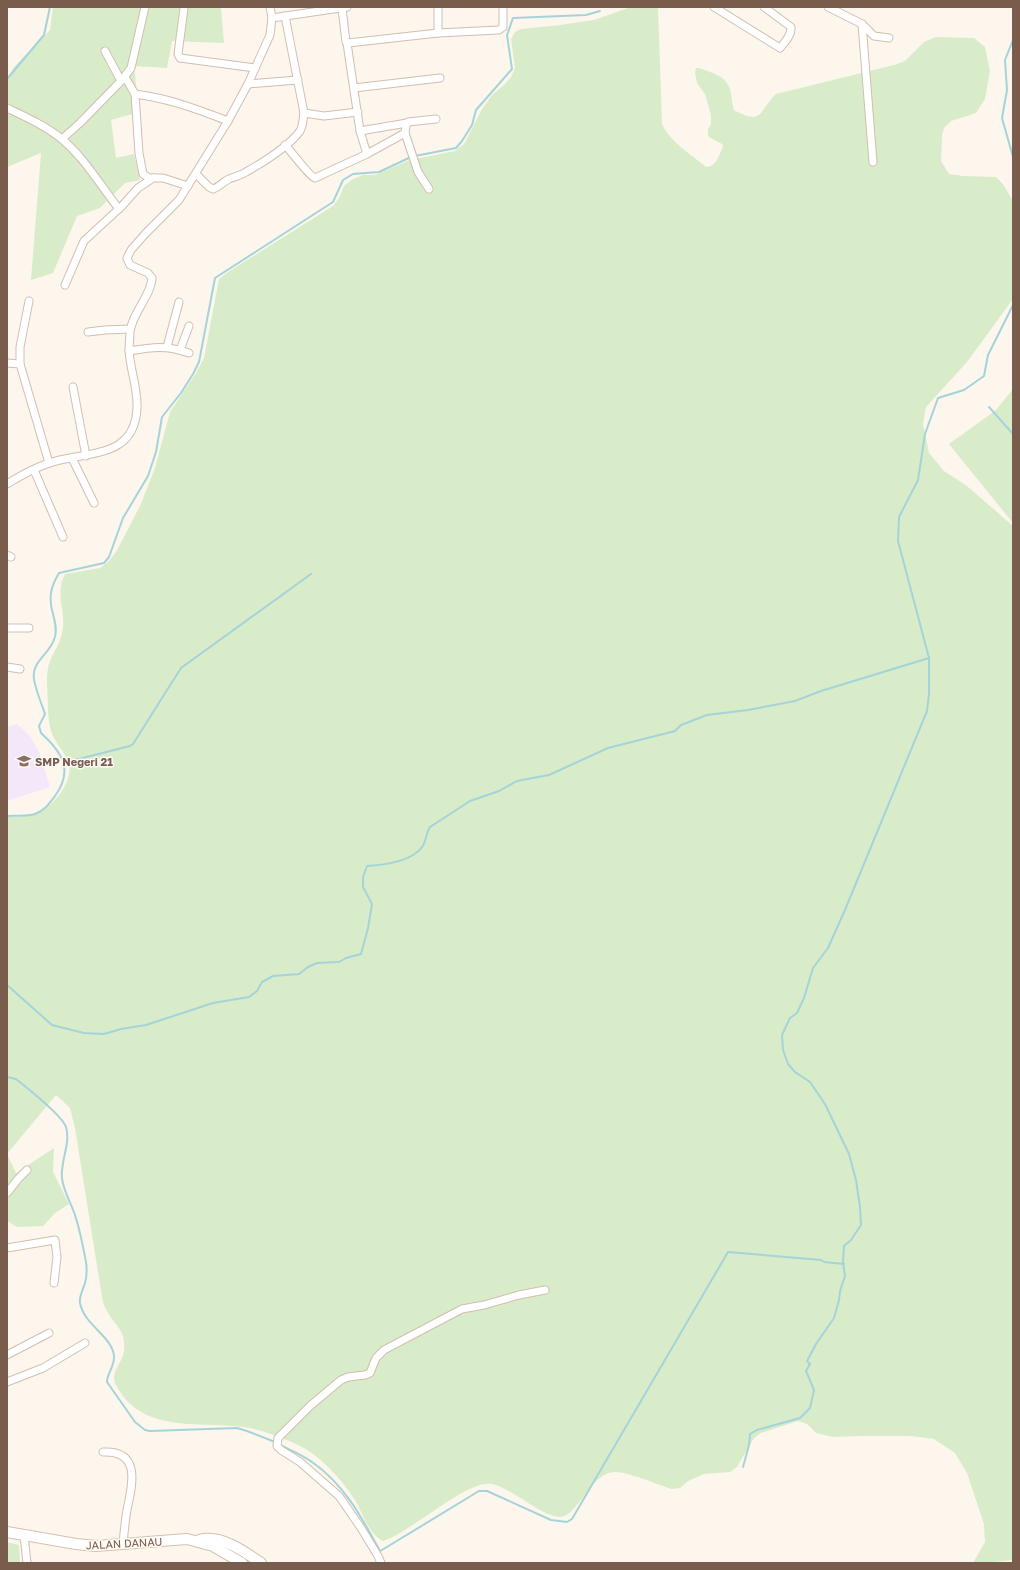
<svg xmlns="http://www.w3.org/2000/svg" width="1020" height="1570" viewBox="0 0 1020 1570" font-family="'Golos Text',sans-serif">
<style>
.education{fill:#f3e8fa}
.green{fill:#d8ecc9}
.lines{fill:none;stroke-linecap:round;stroke-linejoin:round}
.stream{stroke:#a5d3da;stroke-width:2}
.street-casing{stroke:#d1beb0;stroke-width:9}
.secondary-casing{stroke:#d6c0b0;stroke-width:12}
.street{stroke:#fff;stroke-width:7}
.secondary{stroke:#fff;stroke-width:10}
.labels{text-anchor:middle;dominant-baseline:central;stroke-width:3;stroke-linejoin:round;paint-order:stroke}
.education-label{font-size:11px;font-weight:bold;fill:#785e54;stroke:#fffaf3;text-anchor:start}
.street-label{font-size:11px;fill:#7a5c4d;stroke:#fffaf3}
</style>
<rect width="100%" height="100%" fill="#fdf6ec"/>
<!-- education -->
<path class="education" d="M17,724l13,12 9,16 11,35 -43,14v-74z"/>
<!-- green -->
<g class="green">
<path d="M53,7h168l3,36 -52,-2 -5,27 -33,-2 5,46 -28,8 5,38 18,-4 6,26 -15,3 -25,25 -23,8 -24,57 -22,7 10,-127 -34,14v-85l6,-14 37,-38z"/>
<path d="M631,7h27l4,117c8,18 29,30 44,43 10,0 13,-12 17,-20l-1,-3 -13,-7 -1,-2v-6l3,-5v-9l-6,-21 -8,-11 -2,-11 1,-4h3c15,6 30,8 32,26 1,6 1,10 3,16 30,16 24,1 42,-16l118,-29 11,-4 19,-19 12,-5 38,1 11,9 5,24 -5,28 -9,14 -25,8 -7,7 -2,8 -1,25 8,13 14,2 33,1 7,7 10,17v98l-46,63 -41,45 -3,17 6,29 15,18 23,15 46,40v1034c-14,1 -26,3 -40,3l12,-21 -1,-18 -17,-51 -12,-20 -21,-14 -23,-3h-53l-25,1 -17,-4 -9,-9 -9,-3 -37,12 -7,5 -17,29 -7,5 -26,2 -16,7 -8,7 -8,1c-13,-4 -46,-18 -58,-17 -24,1 -36,45 -54,45 -20,-1 -46,-28 -68,-33 -25,-5 -80,48 -109,57 -15,-8 -19,-25 -27,-39 -10,-18 -34,-44 -52,-54 -12,-7 -39,-17 -54,-20 -46,-8 -108,8 -134,-43 -7,-13 7,-22 8,-34 2,-22 -8,-23 -17,-40 -3,-4 -4,-9 -5,-14l-27,-169 -5,-20 -14,-13 -49,59 9,19 38,-25 -1,24 16,32 -14,9 -12,13 -26,1 -10,-6v-404c9,0 18,0 27,-2 16,-4 39,-33 35,-49 -2,-13 -14,-22 -18,-35 -4,-15 -3,-33 -4,-48 0,-6 0,-13 2,-19 4,-12 13,-23 14,-36 2,-20 -8,-34 2,-54l35,-6 8,-6 8,-10 24,-46 15,-38 15,-56 26,-39 8,-15 15,-79 9,-7 105,-66 6,-8 5,-12 9,-7 10,-4h12l35,-15 45,-9 9,-7 18,-35 10,-14 12,-10 7,-8 4,-9 -4,-29 4,-7 6,-3 39,-4 34,-5z"/>
<path d="M1013,389v134l-64,-79 47,-34z"/>
<path d="M7,1542l12,3 1,18h-13z"/>
</g>
<g class="lines">
<!-- stream -->
<g class="stream">
<path d="M1013,40l-8,20 2,30 -5,28 11,39"/>
<path d="M7,79l37,-44 6,-28"/>
<path d="M415,156l41,-8 6,-7 10,-16 4,-15 36,-41 -5,-34 6,-17 73,-3 14,-4"/>
<path d="M989,407l24,27"/>
<path d="M63,763l67,-17 3,-2 48,-76 130,-94"/>
<path d="M7,816c8,-1 20,1 28,-2 9,-3 14,-10 20,-18 19,-26 7,-44 -14,-63l-2,-7 6,-12c-3,-9 -10,-26 -11,-35 -3,-18 16,-24 21,-42 2,-9 0,-14 -2,-23 -5,-16 -2,-28 6,-41l45,-10 5,-6 14,-39 25,-42 8,-24 6,-35 19,-24 12,-19 6,-12 16,-84 118,-76 10,-22 10,-6 26,-2 32,-15"/>
<path d="M7,985l45,40 32,8 20,1 17,-5 25,-4 67,-22 36,-6 8,-6 5,-9 11,-6 26,-2 9,-7 9,-4 22,-1 7,-4 15,-4 7,-26 4,-24 -9,-17v-10l4,-11c17,-1 44,-4 55,-19 4,-5 4,-14 8,-20l40,-26 29,-10 18,-10 32,-6 59,-27 67,-17 6,-6 26,-10 41,-5 47,-9 26,-10 108,-33 -31,-117 1,-24 19,-37 7,-46 13,-36 26,-8 20,-14 4,-21 25,-50"/>
<path d="M7,1077l9,2c11,9 46,36 50,48 5,16 -6,35 -4,51 1,12 9,25 13,37 5,15 8,31 11,47 1,7 1,14 -1,21 -2,7 -6,13 -5,20 4,22 32,33 34,53 1,10 -7,17 -7,26l28,40 10,8 5,1 87,-3 10,3 28,11"/>
<path d="M280,1445c10,5 22,10 32,17 32,22 50,56 68,89"/>
<path d="M743,1467l6,-22 1,-11 7,-4 43,-12 10,-10 4,-18 -8,-19 4,-7 -3,-3 9,-17 18,-26 5,-18 1,-9 5,-15 -2,-14 1,-16 7,-6 10,-15 -1,-18 -4,-27 -7,-26 -24,-50 -15,-22 -15,-10 -7,-8 -5,-14 -1,-15 8,-17 7,-5 7,-15 9,-30 15,-20 17,-38 82,-199 2,-17v-36"/>
<path d="M377,1553l102,-62h8l64,29 16,2 5,-3 156,-267 93,8 3,2 20,2"/>
</g>
<defs>
<g id="street">
<path d="M438,7v26"/>
<path d="M714,7l66,41c5,-6 12,-13 11,-21l-27,-20"/>
<path d="M828,7l34,17 12,12 15,2"/>
<path d="M184,8l-6,46 2,4 75,10"/>
<path d="M342,8l4,34 2,1 90,-10 61,-3 4,-3v-20"/>
<path d="M272,18l75,-11"/>
<path d="M862,24l11,138"/>
<path d="M347,43l13,88 7,23"/>
<path d="M105,51l16,30"/>
<path d="M125,77l10,17 4,59 4,21 6,4h14l25,8"/>
<path d="M248,84l50,-4"/>
<path d="M354,88l86,-10"/>
<path d="M135,94c32,4 62,15 93,27"/>
<path d="M7,108c19,9 39,18 56,32 22,19 38,46 56,69"/>
<path d="M304,113l20,3 34,-4"/>
<path d="M360,131l47,-8"/>
<path d="M62,139l18,-16 41,-42 10,-13 14,-61"/>
<path d="M285,145c6,6 25,32 30,33l52,-24 38,-21"/>
<path d="M196,174l13,13 4,2c6,-2 10,-7 16,-10 6,-2 12,-4 17,-7 16,-9 43,-26 54,-41 3,-5 3,-12 4,-18l-19,-97"/>
<path d="M429,189l-11,-17 -13,-39 1,-8 2,-3 28,-3"/>
<path d="M65,285l19,-44 38,-35 16,-18 15,-10"/>
<path d="M29,301l-9,46v17l29,99"/>
<path d="M88,332l17,-2 25,-1"/>
<path d="M167,347l12,-45"/>
<path d="M180,350l9,-24"/>
<path d="M129,351c24,-4 37,-6 60,2"/>
<path d="M7,363l13,1"/>
<path d="M73,387l13,69"/>
<path d="M72,458l22,45"/>
<path d="M34,470l29,67"/>
<path d="M7,484c16,-10 35,-20 53,-24 34,-8 75,-5 77,-52 1,-20 -7,-38 -8,-58 0,-6 1,-12 1,-18 2,-19 21,-36 22,-54l-4,-5 -18,-8 -3,-7 4,-8 14,-16 34,-34 49,-79 20,-37 22,-49 2,-17 -2,-11"/>
<path d="M7,555l4,2"/>
<path d="M7,628h22"/>
<path d="M7,667l13,2"/>
<path d="M7,1193l11,-14 9,-9"/>
<path d="M7,1248l48,-8 2,17 -3,26"/>
<path d="M7,1355l42,-22"/>
<path d="M7,1382l36,-14 42,-25"/>
<path d="M103,1452c39,-2 29,34 24,58 -2,11 -3,23 -4,34"/>
<path d="M24,1535l3,28"/>
<path d="M381,1563l-3,-7 -17,-28 -22,-32 -39,-34 -19,-12 -4,-4 1,-8 32,-32 31,-26 7,-3 17,-2 5,-2 6,-15 8,-8 78,-41 22,-4 35,-10 26,-5"/>
</g>
<g id="secondary">
<path d="M7,1532l69,12 20,2 91,-7 26,7 29,17"/>
<path d="M199,1540c21,-6 45,11 62,23"/>
</g>
</defs>
<!-- street casing -->
<use href="#street" class="street-casing"/>
<!-- secondary casing -->
<use href="#secondary" class="secondary-casing"/>
<!-- street -->
<use href="#street" class="street"/>
<!-- secondary -->
<use href="#secondary" class="secondary"/>
</g>
<!-- icons -->
<defs>
<symbol id="school-bare" viewBox="-9 -9 18 18"><path d="M0-5L7-2L0 1L-7-2ZM-4 1L0 2.5L4 1V4Q0 6-4 4Z" fill="#8d6e63" stroke="#fffaf3" stroke-width="2.5" paint-order="stroke"/></symbol>
</defs>
<g fill-rule="evenodd">
<use href="#school-bare" x="14" y="751" width="20" height="20"/>
</g>
<g class="labels">
<!-- education labels -->
<g class="education-label">
<text x="35" y="761">SMP Negeri 21</text>
</g>
<!-- street labels -->
<g class="street-label">
<text transform="translate(124 1543) rotate(-3)">JALAN DANAU</text>
</g>
</g>
<!-- border -->
<rect width="1020" height="1570" fill="none" stroke="#7a5c4d" stroke-width="16"/>
</svg>
